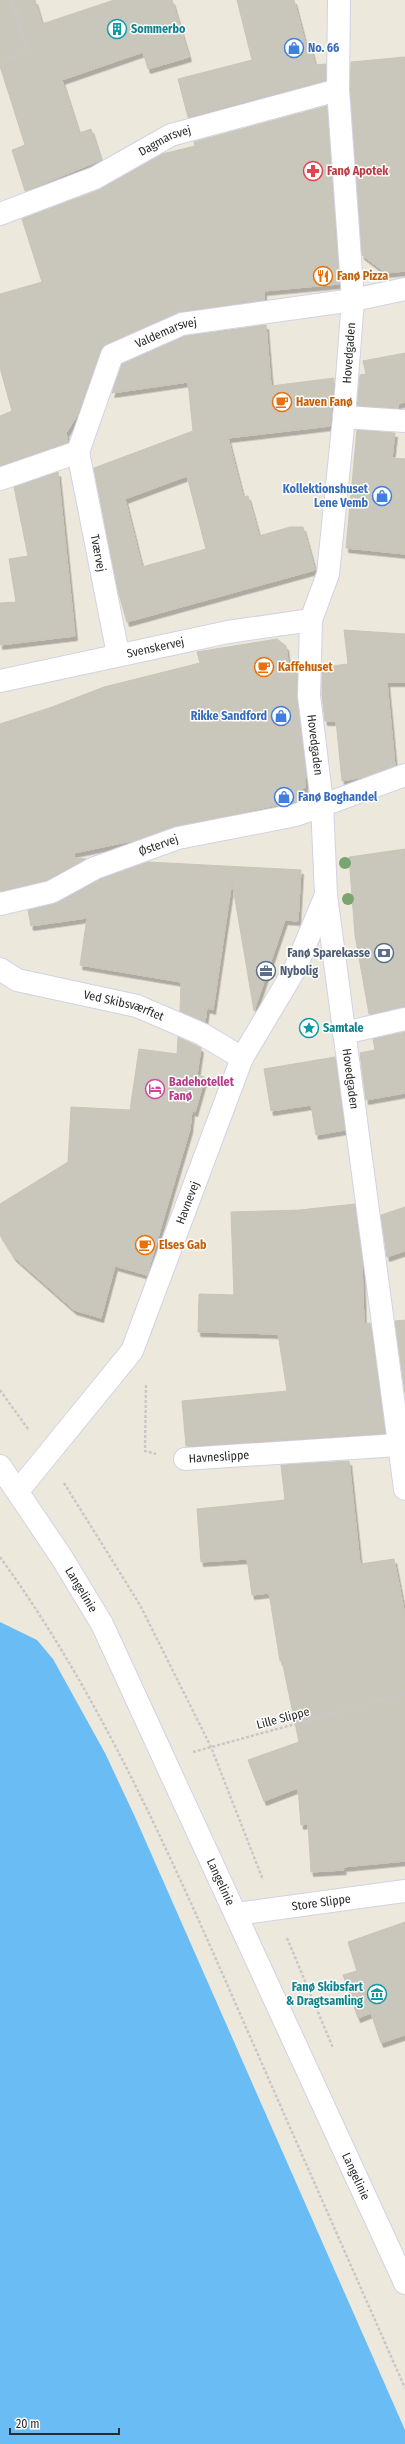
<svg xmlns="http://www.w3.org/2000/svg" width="405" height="2444" viewBox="0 0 405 2444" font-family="'Fira Sans Condensed',sans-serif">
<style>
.water{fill:#6abcf4}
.building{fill:#c9c6bb;stroke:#c9c5b6;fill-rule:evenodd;filter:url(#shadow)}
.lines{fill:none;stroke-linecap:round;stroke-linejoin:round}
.pedestrian-casing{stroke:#d1d2e4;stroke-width:24}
.minor-casing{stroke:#d1d2e4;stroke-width:24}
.tertiary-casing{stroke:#d1d2e4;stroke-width:24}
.path{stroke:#c8c8c8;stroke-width:2.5;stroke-dasharray:3 2;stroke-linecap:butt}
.pedestrian{stroke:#fff;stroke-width:22}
.minor{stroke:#fff;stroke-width:22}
.tertiary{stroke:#fff;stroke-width:22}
.tree{fill:#7aa470}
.labels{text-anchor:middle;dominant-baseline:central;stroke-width:3;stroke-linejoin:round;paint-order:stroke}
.culture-label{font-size:12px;font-weight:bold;fill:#0d838f;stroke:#fff;text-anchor:start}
.shop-label{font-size:12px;font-weight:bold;fill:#366cbe;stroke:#fff;text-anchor:start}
.street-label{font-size:12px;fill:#2b2b2b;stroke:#fff}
.health-label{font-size:12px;font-weight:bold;fill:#be3a42;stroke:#fff;text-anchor:start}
.food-label{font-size:12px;font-weight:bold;fill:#c56008;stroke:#fff;text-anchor:start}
.service-label{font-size:12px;font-weight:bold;fill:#4e5e75;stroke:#fff;text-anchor:end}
.hotel-label{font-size:12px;font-weight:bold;fill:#b23c85;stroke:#fff;text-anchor:start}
</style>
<defs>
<filter id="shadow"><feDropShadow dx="2.5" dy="4.5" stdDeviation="0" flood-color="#0004"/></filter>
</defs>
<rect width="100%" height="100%" fill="#ede8dc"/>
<!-- water -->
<path class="water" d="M0,1622l37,18 16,19 52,94 30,64 270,613v14h-405z"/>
<!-- building -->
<g class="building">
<path d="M0,0h35l7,24 72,-24h58l17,57 -41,12 -5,-17 -81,28 17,53 12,-4 10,31 -76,31 -13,-41 13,-5 -25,-79z"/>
<path d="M237,0h57l12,46 4,-1 5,20 11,-1v16l-138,37 -10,-38 74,-19z"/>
<path d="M405,57v214l-19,2 -24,-18 -12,-165 1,-28z"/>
<path d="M327,106l12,178 -75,7v9l-84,12 -73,32 -7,7 -23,65 -11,17 2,9 -68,24v-50l12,-5 -12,-43v-74l42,-12 -20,-63 77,-29 63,-36 33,-8 -1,-4z"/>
<path d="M266,325l5,61 63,-8 -4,48 -102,12 15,59 5,-1 11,40 31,-9h13l12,43 -188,52 -9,-31 -24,-123 99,-37 -5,-49 -76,11 10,-29 63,-28zM187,476l19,73 -64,18 -17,-68z"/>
<path d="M405,353v49l-7,2v4l-41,-3 3,-30 6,-1 -3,-13z"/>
<path d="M357,430l38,3 -3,25 13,1v95l-59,-6z"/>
<path d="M58,472l17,164 -75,9v-42l16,-1 -7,-43 19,-3 -14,-69z"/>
<path d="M344,630l61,4v48h-18l8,84 -32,11 -21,4 -6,-60h-11l-3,-26v-28l26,-3z"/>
<path d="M277,639l9,7 3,24 8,-1v28l9,74 -1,17 -6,2 2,10 -125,26 -40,14 -62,13v5l12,1 -40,21 -46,11v-167l52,-17 52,-20 96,-24 -3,-11z"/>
<path d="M405,849v158l-36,7 -14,-79 -6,-78z"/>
<path d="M148,862l153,8 -3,51 -13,-1 -31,91 -22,-130 -19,129 -6,-2 -2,14 -25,-11 1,-29 -101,-17 7,-47 -56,8 -3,-16 29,-7 43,-24z"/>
<path d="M405,1032v61l-39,7 -6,-47 15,-3 -2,-11z"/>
<path d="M178,1037l23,11 -4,27 8,2 -10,35 -3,-1 -2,18 -43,146 -32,-9 -14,52 -27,-8 -60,-53 -14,-22v-31l68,-42 3,-55 59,3 9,-61 38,5z"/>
<path d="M335,1057l10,73 -29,5 -5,-30 -40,6 -7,-42z"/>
<path d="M355,1204l7,58 2,62 6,-1 15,110 -199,13 -4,-45 105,-10 -9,-57 -80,-2 1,-38 35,1 -3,-83 69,-2z"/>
<path d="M405,1207v44l-18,6 -6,-42z"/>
<path d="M405,1320v74l-10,-73z"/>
<path d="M349,1461l11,103 34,-5 11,56v246l-62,6 1,3 -33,2 -3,-48 -7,1 -3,-37 -34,13 -16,-41 51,-18 -17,-81h-2l-11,-68 -17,2 -5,-36 -46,3 -4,-53 88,-9 -4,-35z"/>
<path d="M405,1922v113l-24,8 -10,-30 -13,5 -15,-43 14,-4 -9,-29z"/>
</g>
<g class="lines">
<defs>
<g id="pedestrian">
<path id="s1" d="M339,0l-1,90 15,210 -9,117 -16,157 -17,46 -2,76 13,107 4,92 79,594"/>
</g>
<g id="minor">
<path id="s2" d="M0,214l95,-36 76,-43 167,-45"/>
<path d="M344,417l61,4"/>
<path id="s3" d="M78,452l40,202"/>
<path id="s4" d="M0,479l78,-27 34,-97 70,-31 171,-24 52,-11"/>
<path id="s5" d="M0,681l228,-49 83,-12"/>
<path id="s6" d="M0,904l51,-12 44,-24 83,-30 118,-23 109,-40"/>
<path id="s7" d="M0,969l17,11 120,26 65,28 40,24"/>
<path d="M344,1033l61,-14"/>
<path id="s8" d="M185,1459l213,-14"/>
<path id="s9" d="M18,1491l114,-140 110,-293 53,-89 31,-74"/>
<path id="s10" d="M237,1914l168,-23"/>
</g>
<g id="tertiary">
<path id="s11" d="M0,1466l62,92 40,66 303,659"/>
</g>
</defs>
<!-- pedestrian casing -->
<use href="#pedestrian" class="pedestrian-casing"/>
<!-- minor casing -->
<use href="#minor" class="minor-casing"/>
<!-- tertiary casing -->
<use href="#tertiary" class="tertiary-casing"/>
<!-- path -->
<g class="path">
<path d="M0,65l27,-16 -15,-49"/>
<path d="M146,1385l-1,66 11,3"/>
<path d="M0,1390l28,39"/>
<path d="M64,1483l76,122 71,142 52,133"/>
<path d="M0,1557c98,135 167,291 234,443 57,130 114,259 171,388"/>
<path d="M193,1752l212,-58"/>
<path d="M287,1938l46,110"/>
</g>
<!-- pedestrian -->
<use href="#pedestrian" class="pedestrian"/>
<!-- minor -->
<use href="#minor" class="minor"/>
<!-- tertiary -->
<use href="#tertiary" class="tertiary"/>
</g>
<!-- trees -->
<g class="tree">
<circle cx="345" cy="863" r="6"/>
<circle cx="348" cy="899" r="6"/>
</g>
<!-- icons -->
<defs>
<symbol id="building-ring" viewBox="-11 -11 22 22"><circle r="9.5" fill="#fff" stroke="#0f9aa8" stroke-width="1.5"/><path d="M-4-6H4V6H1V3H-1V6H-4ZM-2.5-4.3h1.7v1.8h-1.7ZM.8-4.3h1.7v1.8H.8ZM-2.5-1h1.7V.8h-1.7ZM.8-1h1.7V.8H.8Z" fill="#0f9aa8"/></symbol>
<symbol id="shop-ring" viewBox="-11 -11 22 22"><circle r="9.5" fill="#fff" stroke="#3f7fe0" stroke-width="1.5"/><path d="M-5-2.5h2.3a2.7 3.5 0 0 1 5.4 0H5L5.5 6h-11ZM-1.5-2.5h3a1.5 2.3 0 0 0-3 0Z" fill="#3f7fe0"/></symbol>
<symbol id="pharmacy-ring" viewBox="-11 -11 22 22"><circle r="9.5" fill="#fff" stroke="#e0444e" stroke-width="1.5"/><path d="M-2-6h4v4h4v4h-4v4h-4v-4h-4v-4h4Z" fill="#e0444e"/></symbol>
<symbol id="restaurant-ring" viewBox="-11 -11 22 22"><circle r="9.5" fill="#fff" stroke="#e8710a" stroke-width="1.5"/><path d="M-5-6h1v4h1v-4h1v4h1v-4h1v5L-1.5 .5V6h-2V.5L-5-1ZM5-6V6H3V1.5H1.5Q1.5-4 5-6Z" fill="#e8710a"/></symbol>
<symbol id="cafe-ring" viewBox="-11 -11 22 22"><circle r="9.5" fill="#fff" stroke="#e8710a" stroke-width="1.5"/><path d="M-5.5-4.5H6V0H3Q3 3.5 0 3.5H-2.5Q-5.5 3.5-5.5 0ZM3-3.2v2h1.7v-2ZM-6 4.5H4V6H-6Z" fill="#e8710a"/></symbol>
<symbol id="bank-ring" viewBox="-11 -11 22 22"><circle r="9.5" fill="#fff" stroke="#5c6f8a" stroke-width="1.5"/><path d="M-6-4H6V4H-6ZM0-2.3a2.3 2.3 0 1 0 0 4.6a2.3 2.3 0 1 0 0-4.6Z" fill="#5c6f8a"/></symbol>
<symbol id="office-ring" viewBox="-11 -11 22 22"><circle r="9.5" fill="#fff" stroke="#5c6f8a" stroke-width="1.5"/><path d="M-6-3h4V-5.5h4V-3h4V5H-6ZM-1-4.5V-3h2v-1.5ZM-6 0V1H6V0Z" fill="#5c6f8a"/></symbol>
<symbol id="sight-ring" viewBox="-11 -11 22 22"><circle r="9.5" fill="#fff" stroke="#0f9aa8" stroke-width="1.5"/><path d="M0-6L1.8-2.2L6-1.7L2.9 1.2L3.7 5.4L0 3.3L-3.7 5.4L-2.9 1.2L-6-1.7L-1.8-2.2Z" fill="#0f9aa8"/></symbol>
<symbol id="hotel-ring" viewBox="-11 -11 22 22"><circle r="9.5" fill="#fff" stroke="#d1479c" stroke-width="1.5"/><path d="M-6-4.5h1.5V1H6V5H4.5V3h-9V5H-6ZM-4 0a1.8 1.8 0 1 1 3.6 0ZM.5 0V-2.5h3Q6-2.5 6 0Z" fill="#d1479c"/></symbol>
<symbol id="museum-ring" viewBox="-11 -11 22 22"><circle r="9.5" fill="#fff" stroke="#0f9aa8" stroke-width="1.5"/><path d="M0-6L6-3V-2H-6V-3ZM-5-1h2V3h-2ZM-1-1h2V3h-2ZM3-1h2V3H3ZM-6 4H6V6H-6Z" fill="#0f9aa8"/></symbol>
</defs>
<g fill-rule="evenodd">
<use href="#building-ring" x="106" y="18" width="22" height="22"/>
<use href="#shop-ring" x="283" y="37" width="22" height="22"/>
<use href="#pharmacy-ring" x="302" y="160" width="22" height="22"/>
<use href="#restaurant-ring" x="312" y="265" width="22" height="22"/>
<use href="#cafe-ring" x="271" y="391" width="22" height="22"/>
<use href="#shop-ring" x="371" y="485" width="22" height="22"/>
<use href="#cafe-ring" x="253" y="656" width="22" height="22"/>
<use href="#shop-ring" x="270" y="705" width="22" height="22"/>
<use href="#shop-ring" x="273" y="786" width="22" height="22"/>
<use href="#bank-ring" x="373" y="942" width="22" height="22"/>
<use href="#office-ring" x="255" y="960" width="22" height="22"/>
<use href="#sight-ring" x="298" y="1017" width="22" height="22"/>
<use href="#hotel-ring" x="144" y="1078" width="22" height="22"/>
<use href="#cafe-ring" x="134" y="1234" width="22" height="22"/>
<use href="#museum-ring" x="366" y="1983" width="22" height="22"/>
</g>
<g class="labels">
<!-- culture labels -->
<g class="culture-label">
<text x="131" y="29">Sommerbo</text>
<text x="323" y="1028">Samtale</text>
<text x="363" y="1987" text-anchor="end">Fanø Skibsfart<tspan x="363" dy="14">&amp; Dragtsamling</tspan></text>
</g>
<!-- shop labels -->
<g class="shop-label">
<text x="308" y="48">No. 66</text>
<text x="368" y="489" text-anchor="end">Kollektionshuset<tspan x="368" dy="14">Lene Vemb</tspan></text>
<text x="267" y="716" text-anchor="end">Rikke Sandford</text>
<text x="298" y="797">Fanø Boghandel</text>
</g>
<!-- street labels -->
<g class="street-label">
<text stroke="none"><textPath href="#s2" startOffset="181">Dagmarsvej</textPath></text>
<text stroke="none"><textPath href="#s4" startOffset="244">Valdemarsvej</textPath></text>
<text transform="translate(349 353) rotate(-86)">Hovedgaden</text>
<text stroke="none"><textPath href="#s3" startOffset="103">Tværvej</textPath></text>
<text stroke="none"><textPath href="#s5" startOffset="159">Svenskervej</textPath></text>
<text stroke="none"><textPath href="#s1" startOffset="750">Hovedgaden</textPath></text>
<text stroke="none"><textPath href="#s6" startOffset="170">Østervej</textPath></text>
<text stroke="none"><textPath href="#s7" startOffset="130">Ved Skibsværftet</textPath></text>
<text stroke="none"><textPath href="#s1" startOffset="1086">Hovedgaden</textPath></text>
<text stroke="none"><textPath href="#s9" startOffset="339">Havnevej</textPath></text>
<text stroke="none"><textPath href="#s8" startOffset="34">Havneslippe</textPath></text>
<text stroke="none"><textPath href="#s11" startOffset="148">Langelinie</textPath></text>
<text transform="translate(283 1718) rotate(-15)">Lille Slippe</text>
<text stroke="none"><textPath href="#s11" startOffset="472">Langelinie</textPath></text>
<text stroke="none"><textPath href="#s10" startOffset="85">Store Slippe</textPath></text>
<text stroke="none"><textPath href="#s11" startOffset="796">Langelinie</textPath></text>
</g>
<!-- health labels -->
<g class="health-label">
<text x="327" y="171">Fanø Apotek</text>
</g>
<!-- food labels -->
<g class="food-label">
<text x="337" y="276">Fanø Pizza</text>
<text x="296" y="402">Haven Fanø</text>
<text x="278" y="667">Kaffehuset</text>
<text x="159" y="1245">Elses Gab</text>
</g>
<!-- service labels -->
<g class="service-label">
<text x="370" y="953">Fanø Sparekasse</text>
<text x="280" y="971" text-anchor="start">Nybolig</text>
</g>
<!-- hotel labels -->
<g class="hotel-label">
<text x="169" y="1082">Badehotellet<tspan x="169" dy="14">Fanø</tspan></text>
</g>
</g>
<!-- scale -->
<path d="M10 2428v6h109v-6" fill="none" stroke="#2b2b2b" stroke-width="2"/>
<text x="16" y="2428" font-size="12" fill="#2b2b2b" stroke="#ffffff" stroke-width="3" paint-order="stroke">20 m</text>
</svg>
